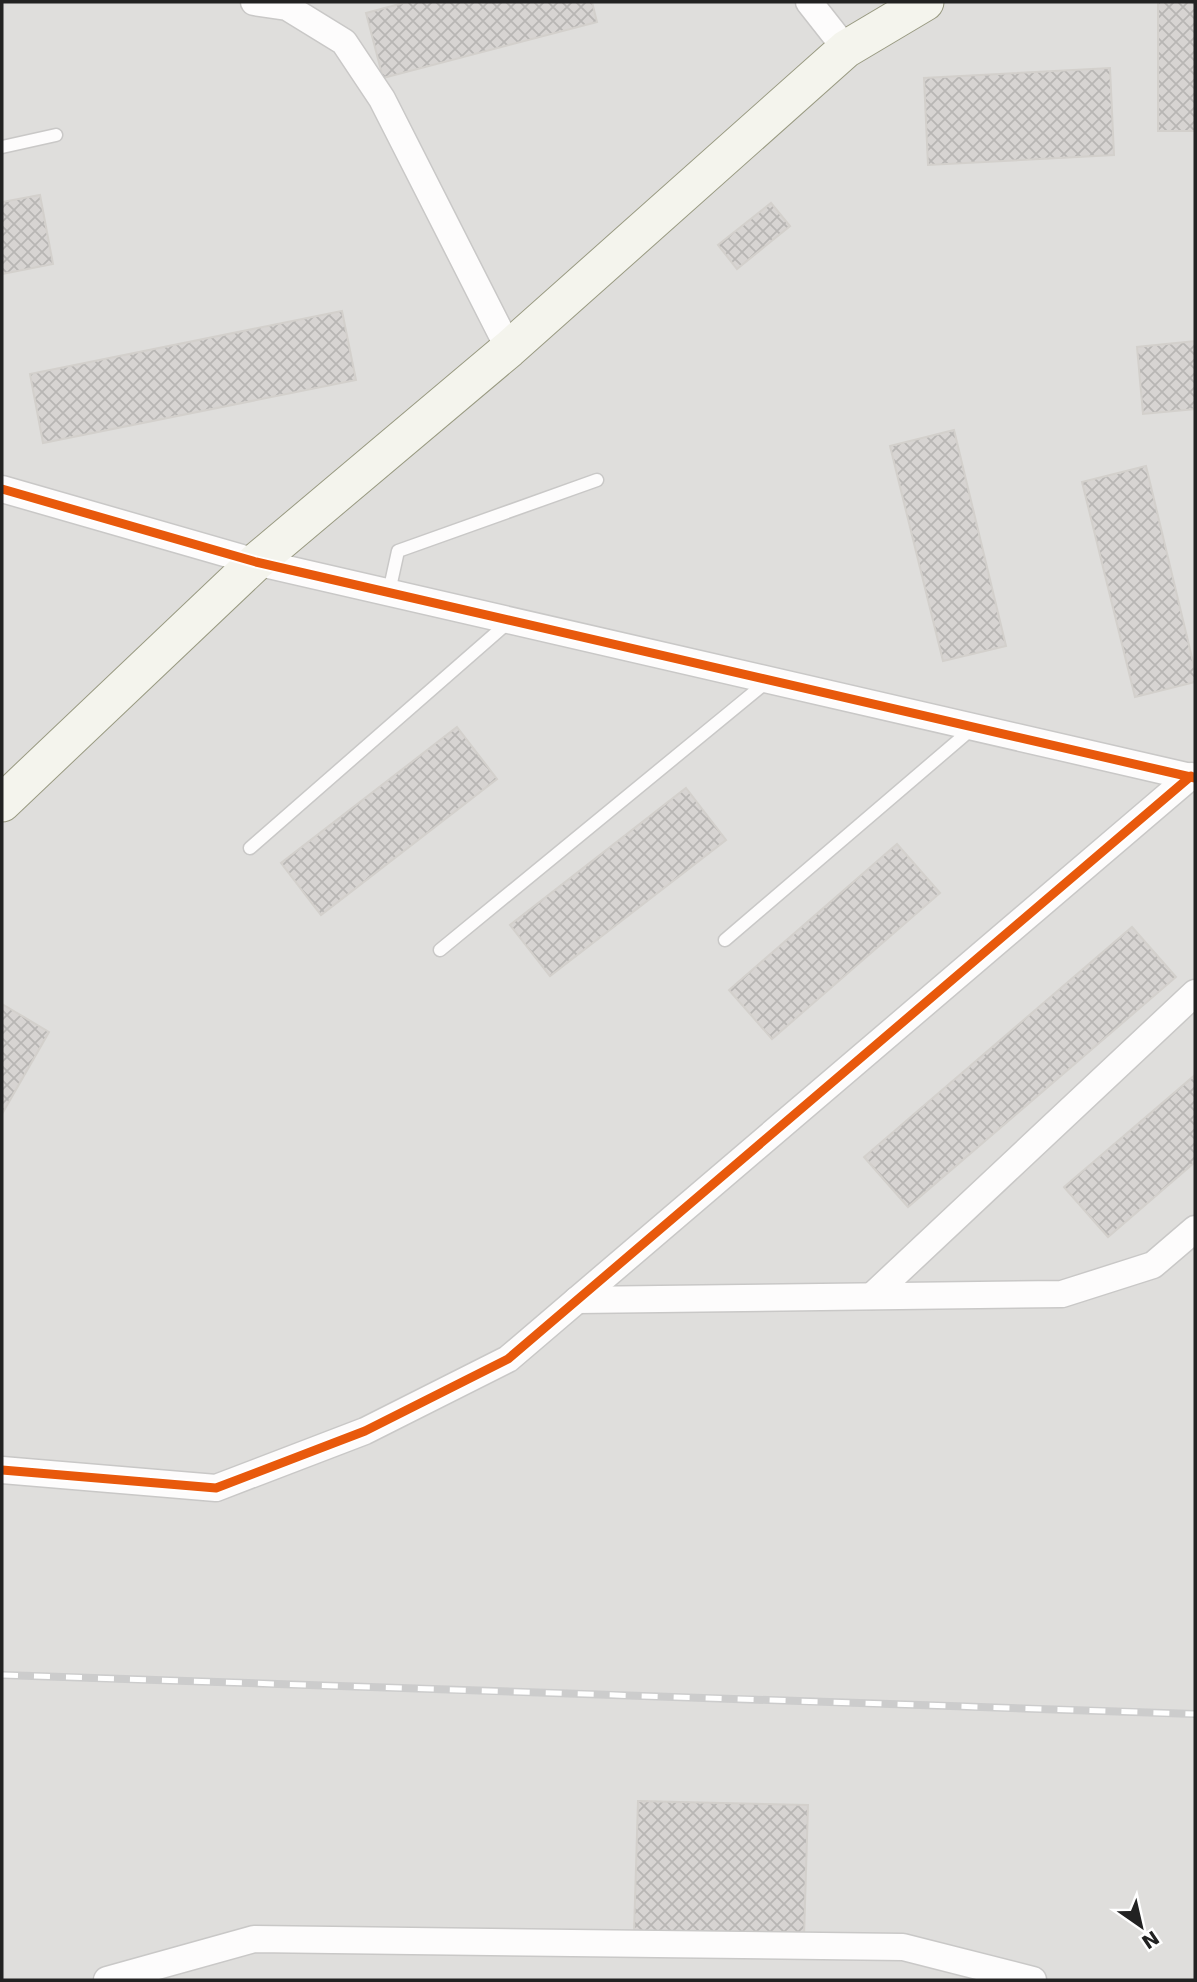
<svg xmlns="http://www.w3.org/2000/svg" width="1197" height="1982" viewBox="0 0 1197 1982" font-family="'DejaVu Sans',sans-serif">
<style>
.residential{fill:#dfdedc}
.building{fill:url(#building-cross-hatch);stroke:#d3d0cc;stroke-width:2}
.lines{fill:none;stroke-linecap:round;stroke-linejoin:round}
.service-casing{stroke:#c9c8c7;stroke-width:15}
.minor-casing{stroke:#c9c8c7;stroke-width:29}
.secondary-casing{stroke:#999a82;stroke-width:39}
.service{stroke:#fdfcfc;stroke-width:12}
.minor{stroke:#fdfcfc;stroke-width:26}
.secondary{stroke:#f4f4ed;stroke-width:37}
.rail-casing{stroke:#ccc;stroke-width:8}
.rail{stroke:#fff;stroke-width:5;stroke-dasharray:16;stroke-linecap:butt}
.cycleway-casing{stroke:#fff;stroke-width:13}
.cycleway{stroke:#e8590c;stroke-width:9}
</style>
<defs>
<pattern id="building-cross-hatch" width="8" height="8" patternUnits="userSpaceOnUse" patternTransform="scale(1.75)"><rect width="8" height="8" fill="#d7d4d2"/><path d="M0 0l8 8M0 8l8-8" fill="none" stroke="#b8b6b4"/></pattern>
</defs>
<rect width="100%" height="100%" fill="#f0eeeb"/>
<!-- residential -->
<rect class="residential" x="2" y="2" width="1193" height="1978"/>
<!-- building -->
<g class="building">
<path d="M407,2h185l5,20 -214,56 -17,-65z"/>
<rect x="1158" y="2" width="37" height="129"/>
<path d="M1110,68l4,87 -186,10 -4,-87z"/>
<path d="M40,195l13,69 -51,10v-72z"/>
<path d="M771,203l19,23 -53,43 -19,-24z"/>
<path d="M342,311l14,69 -313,63 -13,-69z"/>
<path d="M1195,341v68l-52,5 -6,-67z"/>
<path d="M954,430l52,216 -63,15 -53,-215z"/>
<path d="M1146,466l49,204v12l-60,15 -53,-215z"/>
<path d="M457,727l40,52 -176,136 -40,-52z"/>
<path d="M686,788l40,52 -176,136 -40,-51z"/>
<path d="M897,844l43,49 -168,146 -43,-49z"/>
<path d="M1132,927l44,50 -268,230 -44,-50z"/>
<path d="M2,1004l47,28 -47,82z"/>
<path d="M1195,1075v87l-87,75 -44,-50z"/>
<path d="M638,1801l170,4 -4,132 -170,-4z"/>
</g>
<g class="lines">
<defs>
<g id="service">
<path d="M2,147l54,-12"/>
<path d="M389,592l9,-41 199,-71"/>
<path d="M250,848l261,-228"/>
<path d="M725,940l249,-213"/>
<path d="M440,950l329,-270"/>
</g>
<g id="minor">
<path d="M254,2l33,5 57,35 38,57 127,250"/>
<path d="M809,2l37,47"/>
<path d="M2,489l254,73 939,216"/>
<path d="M872,1296l323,-303"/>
<path d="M577,1300l485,-6 91,-29 42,-36"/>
<path d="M2,1470l214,18 149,-57 143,-72 683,-583"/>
<path d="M107,1980l147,-41 649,8 130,33"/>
</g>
<path id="secondary" d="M2,803l254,-241 253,-213 337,-300 79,-47"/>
</defs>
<!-- service casing -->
<use href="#service" class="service-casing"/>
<!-- minor casing -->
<use href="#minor" class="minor-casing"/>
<!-- secondary casing -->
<use href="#secondary" class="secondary-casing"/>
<!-- service -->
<use href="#service" class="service"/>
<!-- minor -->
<use href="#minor" class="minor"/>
<!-- secondary -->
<use href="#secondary" class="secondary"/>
<defs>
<path id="rail" d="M2,1675l1193,39"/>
</defs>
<!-- rail casing -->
<use href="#rail" class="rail-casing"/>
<!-- rail -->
<use href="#rail" class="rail"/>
<defs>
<g id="cycleway">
<path d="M2,489l254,73 939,216"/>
<path d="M2,1470l214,18 149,-57 143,-72 683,-583"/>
</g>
</defs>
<!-- cycleway casing -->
<use href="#cycleway" class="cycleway-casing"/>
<!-- cycleway -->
<use href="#cycleway" class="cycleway"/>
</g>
<!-- border -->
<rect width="1197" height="1982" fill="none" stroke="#222222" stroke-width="7"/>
<!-- north arrow -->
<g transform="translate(1141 1926) rotate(146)" stroke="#ffffff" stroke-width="5" paint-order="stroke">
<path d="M0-5L12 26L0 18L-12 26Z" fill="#222222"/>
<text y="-10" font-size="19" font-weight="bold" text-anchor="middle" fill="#222222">N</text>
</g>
</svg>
